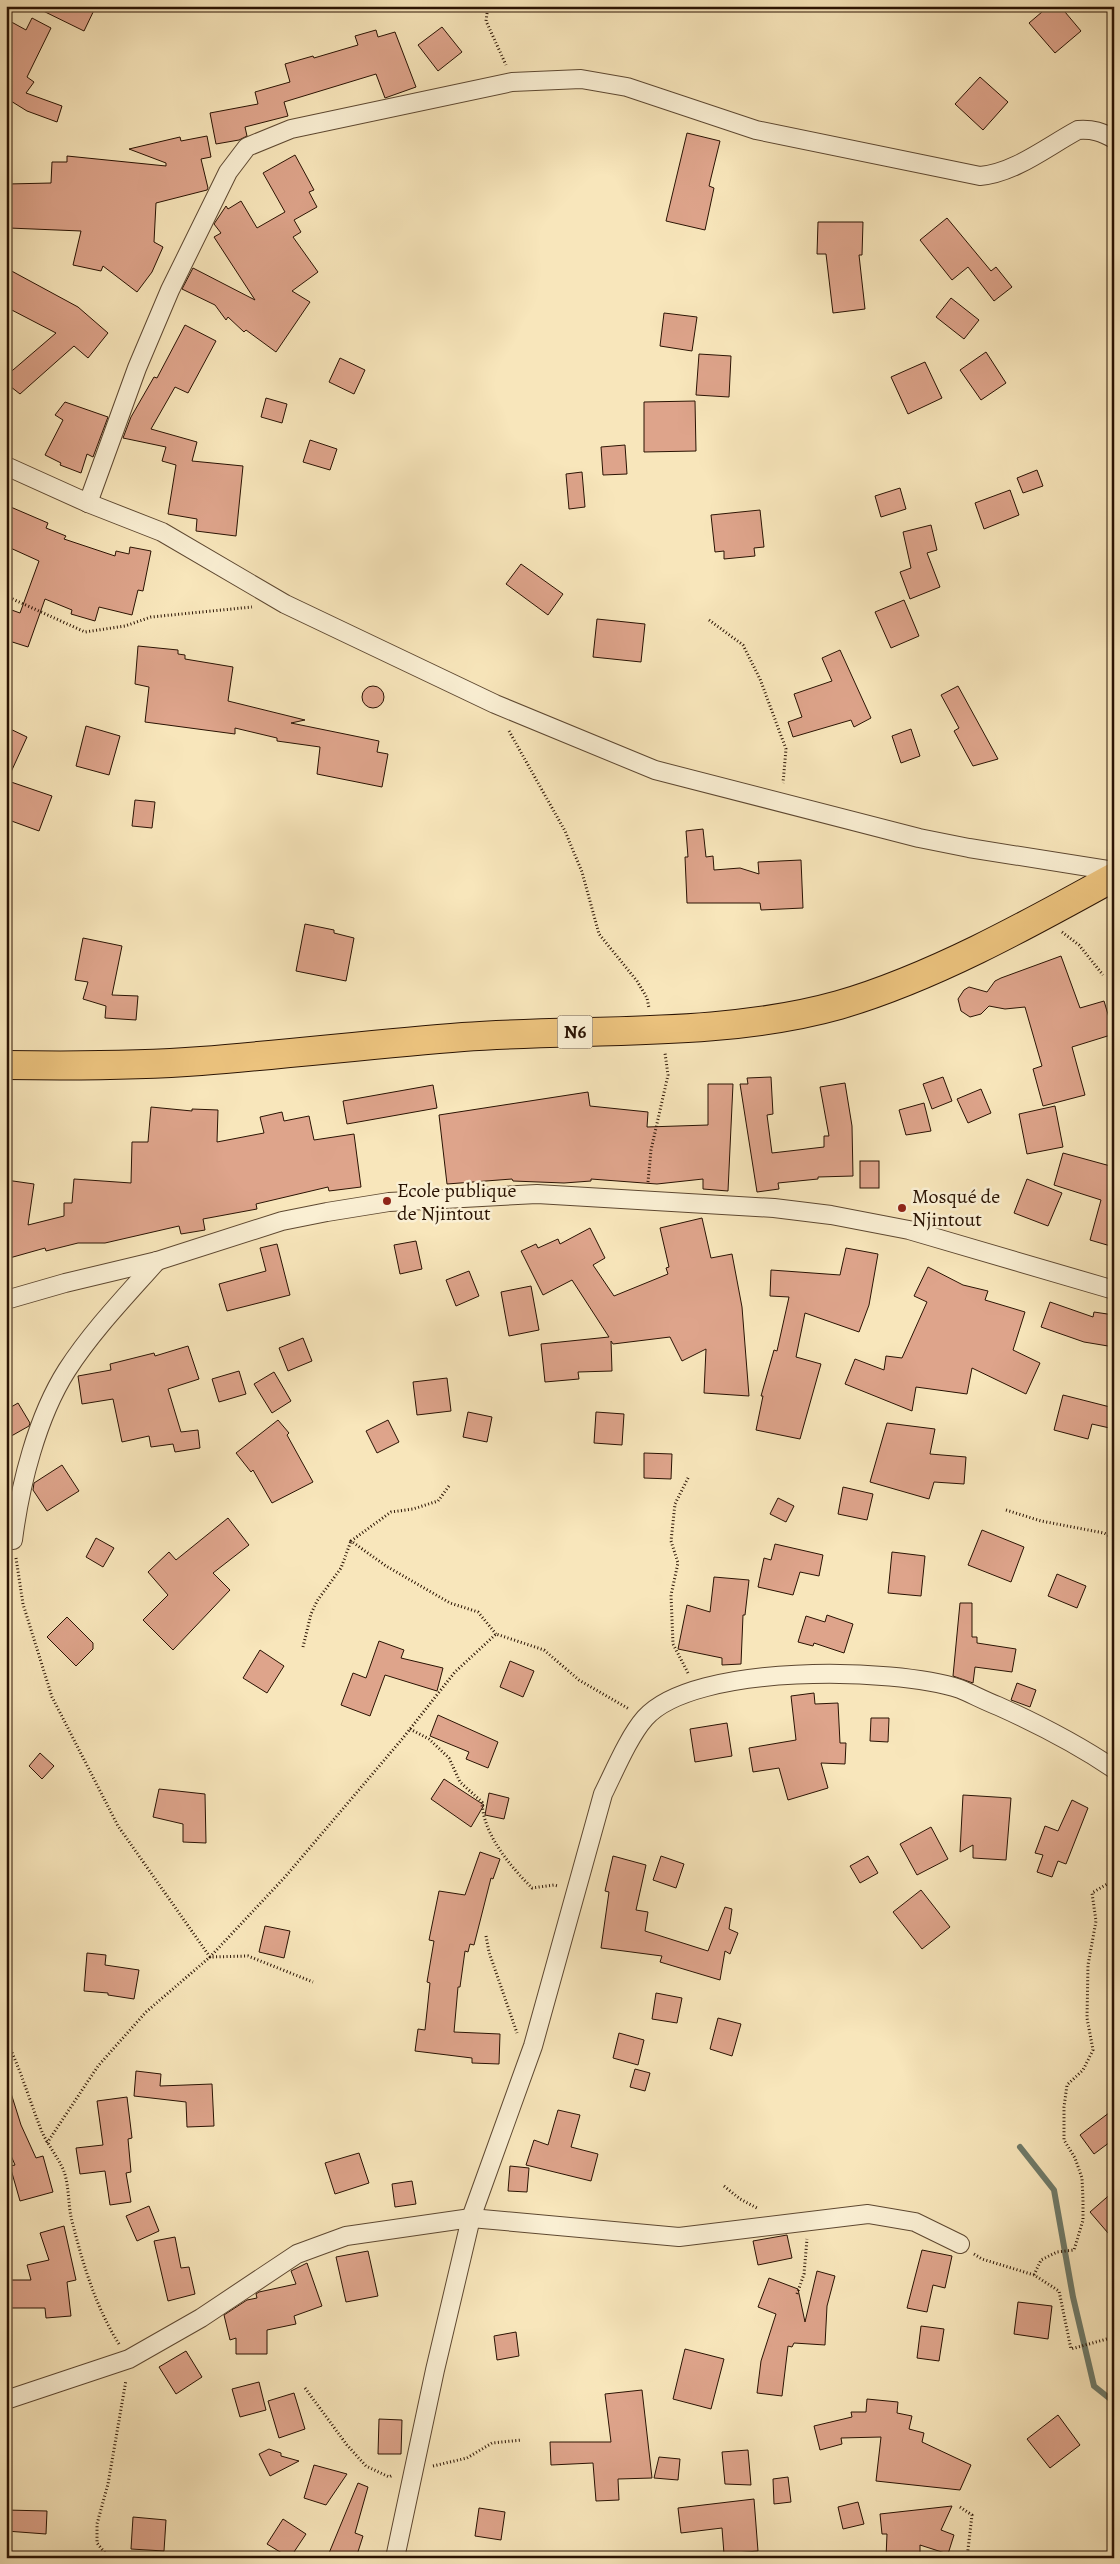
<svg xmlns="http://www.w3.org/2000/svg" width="1120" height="2564" viewBox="0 0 1120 2564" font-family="Alegreya,serif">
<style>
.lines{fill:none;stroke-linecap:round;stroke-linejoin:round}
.stream{stroke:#6f7b6a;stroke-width:6}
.building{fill:#dea48b;stroke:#2a1303}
.street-casing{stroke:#5e4831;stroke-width:20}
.highway-casing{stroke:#2a1303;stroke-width:30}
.path{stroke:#2a1303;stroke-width:3;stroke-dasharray:1 2.5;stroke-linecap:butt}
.street{stroke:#faefd3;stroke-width:18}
.highway{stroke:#ecc37e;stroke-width:28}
.poi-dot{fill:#8f2418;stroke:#faefd3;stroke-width:2}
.labels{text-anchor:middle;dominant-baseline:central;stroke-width:5;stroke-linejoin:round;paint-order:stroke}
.shield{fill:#faefd3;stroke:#685541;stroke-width:1}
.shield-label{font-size:19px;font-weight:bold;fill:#2a1303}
.poi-label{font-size:20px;fill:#2a1303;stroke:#faefd3;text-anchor:start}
</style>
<rect width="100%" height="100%" fill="#f8e6bb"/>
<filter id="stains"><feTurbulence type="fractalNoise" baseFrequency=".004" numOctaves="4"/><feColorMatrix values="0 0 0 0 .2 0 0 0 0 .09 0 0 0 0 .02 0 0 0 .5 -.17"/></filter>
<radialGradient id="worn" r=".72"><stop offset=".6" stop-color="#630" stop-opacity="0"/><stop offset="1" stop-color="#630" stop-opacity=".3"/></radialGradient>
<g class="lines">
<!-- stream -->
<path class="stream" d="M1020,2147l34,43 19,107 21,89 20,16"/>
</g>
<!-- building -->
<g class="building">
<path d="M33,6h63l-12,25z"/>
<path d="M1049,6h11l21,25 -26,22 -26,-30z"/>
<path d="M32,18l19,10 -24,49 7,5 -8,11 36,13 -5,16 -30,-11 -21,-13v-79l20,11z"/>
<path d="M442,27l20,25 -24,19 -20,-26z"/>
<path d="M376,30l2,7 17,-5 21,55 -31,11 -9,-24 -92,28 4,14 -43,11 2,9 -8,4 -23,4 -6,-31 48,-9 -3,-12 35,-10 -5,-18 28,-8 1,2 44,-13 -3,-9z"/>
<path d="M980,77l28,25 -25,28 -28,-26z"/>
<path d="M687,133l33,8 -11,45 5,2 -9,42 -39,-9z"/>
<path d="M207,136l4,21 -10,2 7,29 -1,2 -51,13 -2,39 9,5 -11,25 -15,20 -34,-26 -2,5 -28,-6 8,-34 -72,-3 -1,-44 43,-1 1,-21h15v-6l99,10v-3l-37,-14 51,-12 1,4z"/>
<path d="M295,155l19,35 -5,2 8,15 -23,13 7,12 -8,5 25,35 -26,19 18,11 -34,50 -30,-22 -2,2 -16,-15 -2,3 -11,-15 -33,-16 11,-21 62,32 -41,-63 7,-4 -7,-9 12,-18 2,3 13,-8 16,27 28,-16 -22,-39z"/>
<path d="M947,218l44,53 5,-4 16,20 -18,14 -26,-34 -16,13 -32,-40z"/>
<path d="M818,222h45l-1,33h-3l6,54 -32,4 -7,-59h-9z"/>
<path d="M6,268l72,39 30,26 -20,25 -14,-12 -54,48 -14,-11v-7l50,-43 -50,-26z"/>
<path d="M951,298l28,22 -15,19 -28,-22z"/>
<path d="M664,313l33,4 -5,34 -32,-5z"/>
<path d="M185,325l31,16 -28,52 -13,-6 -24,42 46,13 -5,19 51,5 -7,70 -40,-5 1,-12 -29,-5 8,-49 -14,-4 4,-14 -43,-9 8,-21 23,-40 3,1z"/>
<path d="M986,352l20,31 -25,17 -21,-30z"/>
<path d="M699,354l32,2 -2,41 -33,-2z"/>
<path d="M340,358l25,12 -11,24 -25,-12z"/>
<path d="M925,362l17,36 -34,16 -17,-37z"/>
<path d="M266,398l21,6 -5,19 -21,-6z"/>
<path d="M695,401l1,50 -52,1v-50z"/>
<path d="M65,402l43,15 -15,40 -6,-3 -6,19 -21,-8 1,-2 -16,-8 18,-35 -8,-5z"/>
<path d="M310,440l27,9 -7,21 -27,-8z"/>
<path d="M625,445l2,29 -24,1 -2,-28z"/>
<path d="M1037,470l6,16 -20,7 -6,-15z"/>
<path d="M582,472l3,35 -16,2 -3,-35z"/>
<path d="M900,488l6,21 -25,8 -6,-21z"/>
<path d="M1010,490l9,25 -35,14 -9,-26z"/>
<path d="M6,505l42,18 -2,5 20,8 -2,3 51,17 1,-5 13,3 1,-7 21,4 -8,40 -5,-1 -6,25 -33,-8 -4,14 -24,-7 1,-4 -27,-11 -17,48 -22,-7v-32l14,5 19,-52 -33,-15z"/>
<path d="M760,510l4,37 -10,1 1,8 -31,3v-8l-9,1 -4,-37z"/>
<path d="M931,525l6,25 -10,3 13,34 -30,12 -10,-27 11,-4 -8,-36z"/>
<path d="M521,564l42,30 -15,21 -42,-31z"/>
<path d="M904,600l15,36 -28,12 -16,-36z"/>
<path d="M597,619l48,5 -4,38 -48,-5z"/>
<path d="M138,646l40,4v4l7,1v4l48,8 -5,34 77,19 -14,3 88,18 -2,11 11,2 -6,33 -65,-13 3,-27 -43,-6v-3l-42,-10v6l-90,-12 4,-35 -14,-3z"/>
<path d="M840,650l31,68 -17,9 -3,-7 -58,17 -5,-15 14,-5 -8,-23 38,-13 -10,-23z"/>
<path d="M958,686l40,73 -25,7 -19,-35 5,-3 -18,-33z"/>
<circle cx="373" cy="697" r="11"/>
<path d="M86,726l34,10 -11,39 -33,-9z"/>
<path d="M6,727l21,10 -21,46z"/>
<path d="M911,729l9,27 -19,7 -9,-27z"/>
<path d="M11,782l41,14 -13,35 -33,-12v-23z"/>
<path d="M135,800l20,2 -3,26 -20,-2z"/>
<path d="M703,829l3,28 7,-1 1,14 26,-2 19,6 -1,-12 43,-2 2,48 -42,2 -1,-7h-73l-2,-46h3l-2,-26z"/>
<path d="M305,924l29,6v3l20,5 -8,43 -50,-10z"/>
<path d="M83,938l39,8 -10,49 26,1 -2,24 -31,-2 1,-12 -23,-7 5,-17 -13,-2z"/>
<path d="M1061,956l19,52 24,-7 10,33 -42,13 13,48 -42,11 -10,-37 9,-3 -17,-59 -20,2 -16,-3 -8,8 -11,3 -9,-6 -3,-12 6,-9 5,-3 18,5 8,-11 6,-3z"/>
<path d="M771,1077l2,37 -6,1 5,38 52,-6v-11h5l-9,-49 25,-4 7,43 1,50 -35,1v2l-40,4 1,6 -22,3 -17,-108h8l-1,-6z"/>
<path d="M943,1077l9,24 -20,8 -9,-25z"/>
<path d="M708,1084h25l-5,107 -25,-2v-10l-46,5 -66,-5v2l-27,2 -51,-2 -1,-2 -65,5 -8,-69 149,-23 2,14 58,6 -1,15 61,-2z"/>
<path d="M433,1085l4,23 -90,16 -4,-23z"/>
<path d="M981,1089l10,24 -23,10 -11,-24z"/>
<path d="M924,1103l7,28 -25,4 -7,-25z"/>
<path d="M1055,1106l8,41 -36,7 -8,-40z"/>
<path d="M151,1107l41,4v-2l26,1 -1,32 47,-9 -4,-16 22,-5 2,9 25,-5 5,24 40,-6 7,53 -32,4 -1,-4 -72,17 1,5 -54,10 2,11 -24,4 -2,-8 -74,17h-27l-32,8 -1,-3 -39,11v-79l28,4 -6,41 36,-9v-13h8l2,-24 57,4 1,-41h16z"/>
<path d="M1063,1153l51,14v80l-24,-7 11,-40 -47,-15z"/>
<rect x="860" y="1161" width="19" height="27"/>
<path d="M1027,1179l35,14 -14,33 -34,-13z"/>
<path d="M702,1218l9,40 21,-4 10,53 7,89 -45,-3 2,-44 -24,12 -12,-24 -57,7 -2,-3 1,30 -34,1 1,7 -34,3 -4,-38 68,-7 -37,-57 -29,15 -22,-44 15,-7 2,4 20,-9 2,5 30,-16 15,30 -12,7 21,31 54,-22 -2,-6 3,-1 -9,-39z"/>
<path d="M416,1241l6,28 -22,5 -6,-29z"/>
<path d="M277,1244l13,51 -63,16 -8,-27 47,-13 -6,-23z"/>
<path d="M846,1248l32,6 -9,51 -10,27 -54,-19 -9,44 25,7 -21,75 -44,-9 7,-34h-2l13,-46 3,1 12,-54 -19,-1 1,-26 69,5z"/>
<path d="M928,1267l35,18 25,6 -3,9 40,12 -12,38 27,13 -14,31 -54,-26 -5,26 -51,-7 -4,24 -67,-27 10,-25 29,11 2,-14 16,2 25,-56 -13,-6z"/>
<path d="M469,1271l10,25 -23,10 -10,-26z"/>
<path d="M531,1286l8,44 -30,6 -8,-44z"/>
<path d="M1050,1302l43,15 1,-5 20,3v32l-30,-5 -43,-15z"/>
<path d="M303,1338l9,23 -24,10 -9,-23z"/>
<path d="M188,1346l11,33 -31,10 13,43 17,-2 2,18 -25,4 -2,-8 -22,3 -2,-11 -27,6 -9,-43 -31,5 -4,-28 33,-6 -1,-6 44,-11 1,3z"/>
<path d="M239,1371l7,23 -27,8 -7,-23z"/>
<path d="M274,1372l17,29 -19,12 -18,-29z"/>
<path d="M447,1378l4,33 -34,4 -4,-33z"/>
<path d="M1063,1395l51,13v21l-22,-5 -4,15 -34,-9z"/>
<path d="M18,1403l12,20 -1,3 -23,13v-29z"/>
<path d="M468,1412l24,5 -5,25 -24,-5z"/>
<path d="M596,1412l28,2 -2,31 -28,-2z"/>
<path d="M278,1420l11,13 -2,2 26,47 -41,21 -19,-33 -2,2 -15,-19z"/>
<path d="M388,1420l11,22 -22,11 -11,-22z"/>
<path d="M887,1423l48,6 -5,25 36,3 -2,27 -30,-2 -5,17 -59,-17z"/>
<path d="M644,1453l28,1 -1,25 -27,-1z"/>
<path d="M62,1465l17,26 -32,20 -14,-21 1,-7z"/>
<path d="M843,1487l30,7 -6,26 -29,-6z"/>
<path d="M778,1498l16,8 -8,16 -16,-8z"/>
<path d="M228,1518l21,27 -36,28 17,17 -57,60 -30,-30 25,-25 -20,-23 21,-20 7,8z"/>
<path d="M982,1530l42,17 -13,35 -43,-17z"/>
<path d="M96,1538l18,10 -11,19 -17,-10z"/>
<path d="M775,1544l48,11 -4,21 -19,-4 -7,23 -35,-8 6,-29 7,2z"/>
<path d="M892,1552l33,4 -4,40 -33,-3z"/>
<path d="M1057,1574l29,12 -9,22 -29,-12z"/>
<path d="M714,1577l35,3 -4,35h-2l-2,49 -19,1v-7l-44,-9 9,-44 23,7z"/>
<path d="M960,1603h12v34h5v6l39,6 -4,23 -37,-5 -2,16 -20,-7z"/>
<path d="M827,1615l26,9 -9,29 -30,-10 -1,3 -15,-4 8,-26 19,6z"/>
<path d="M67,1617l26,26v6l-17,17 -29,-29z"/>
<path d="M379,1641l25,9 -3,8 42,10 -6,23 -52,-16 -15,41 -29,-11 12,-32 13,5z"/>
<path d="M260,1650l24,16 -17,27 -24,-15z"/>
<path d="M510,1661l24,10 -11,26 -23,-10z"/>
<path d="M1017,1683l19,7 -6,17 -19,-7z"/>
<path d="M814,1693l1,11 23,-1 2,40h6l-1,21 -24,-1 7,25 -40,12 -9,-32 -26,4 -4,-24 47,-8 -5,-44z"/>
<path d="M438,1715l60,27 -10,26 -22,-9 3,-7 -39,-16z"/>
<path d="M871,1718h18l-1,24 -18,-1z"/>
<path d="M727,1723l5,33 -37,6 -5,-33z"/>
<path d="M40,1753l14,13 -12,13 -13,-13z"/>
<path d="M444,1779l40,26 -13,22 -40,-28z"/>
<path d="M159,1789l46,5 1,49 -23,-1v-18l-30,-7z"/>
<path d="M489,1793l20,5 -5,21 -19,-4z"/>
<path d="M963,1795l48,3 -5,62 -33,-2v-13l-13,7z"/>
<path d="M1072,1800l16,8 -22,56 -8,-3 -6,16 -15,-5 6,-17 -8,-2 10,-27 13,5z"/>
<path d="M931,1827l17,32 -31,16 -17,-31z"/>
<path d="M480,1852l20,7 -7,20 -2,-1 -17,67 -4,-1 -2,8 -3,-1 -5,36h-2l-4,45 46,2 -1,30 -27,-1v-5l-57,-7 3,-22 7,1 5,-47 -3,-1 7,-41 -5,-1 10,-49 26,4z"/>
<path d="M613,1856l33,9 -10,45 12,2 -3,19 63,20 17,-44 7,2 -3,20 9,4 -8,21 -5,-3 -5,29 -60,-18 2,-6 -61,-8 8,-56 -4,-1z"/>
<path d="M661,1856l23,8 -8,24 -23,-8z"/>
<path d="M868,1856l10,17 -18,10 -10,-17z"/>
<path d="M921,1890l29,37 -28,22 -29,-37z"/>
<path d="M265,1926l25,5 -6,27 -25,-6z"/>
<path d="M87,1953l19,2 -1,10 34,5 -5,29 -26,-4v-2l-24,-2z"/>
<path d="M656,1993l26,5 -5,25 -25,-4z"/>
<path d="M718,2018l23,6 -9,32 -22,-7z"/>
<path d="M619,2033l25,7 -6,25 -25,-7z"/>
<path d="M635,2069l15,4 -5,18 -15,-4z"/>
<path d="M136,2071l25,3 -1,12 52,-2 2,42 -27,1 -1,-25 -52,-6z"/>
<path d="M6,2090h4l11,35 15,33 7,-2 10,36 -33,9 -10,-35 5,-1 -9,-21z"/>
<path d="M127,2097l5,41 -4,1 3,33 -5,1 5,29 -21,3 -5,-34 -25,3 -4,-26 27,-3 -6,-44z"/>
<path d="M1114,2109v30l-20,15 -14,-19z"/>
<path d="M558,2110l22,5 -9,32 27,7 -7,27 -65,-16 8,-25 14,5z"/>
<path d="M359,2153l10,30 -34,11 -10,-31z"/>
<path d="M510,2166l19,2 -2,24 -19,-1z"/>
<path d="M412,2181l4,23 -21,3 -3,-23z"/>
<path d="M1114,2191v49l-24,-28z"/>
<path d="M149,2206l10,25 -22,10 -11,-25z"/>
<path d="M64,2226l12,54 -9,2 4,34 -25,2 -1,-10h-36v-28h22l-4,-15 22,-5 -9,-27z"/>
<path d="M787,2235l5,23 -34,7 -5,-24z"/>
<path d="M175,2237l6,31 8,-1 6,27 -27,7 -14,-60z"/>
<path d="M922,2250l30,6 -7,32 -12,-3 -6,27 -20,-4z"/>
<path d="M368,2251l10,45 -32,6 -10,-45z"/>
<path d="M307,2263l15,43 -28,10 2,8 -29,6v24h-31v-16l-6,2 -6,-25 23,-15 10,-2 -1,-4 3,-2 37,-8 -5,-13z"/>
<path d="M817,2271l18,5 -8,30 -2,39 -31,-2 -2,4 -4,-1 -6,50 -25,-3 4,-32 15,-47 -18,-7 11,-29 29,11 7,33z"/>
<path d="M1018,2302l34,4 -4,33 -34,-5z"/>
<path d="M921,2326l23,3 -5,32 -22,-3z"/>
<path d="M516,2332l3,24 -22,4 -3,-24z"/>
<path d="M685,2349l39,10 -13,50 -38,-10z"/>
<path d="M186,2351l16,26 -26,17 -17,-27z"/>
<path d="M259,2382l7,28 -26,7 -8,-28z"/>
<path d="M642,2390l10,88 -34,1 1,21 -23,1 -3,-38 -42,2 -1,-23h61l-6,-48z"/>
<path d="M294,2393l11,36 -26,9 -11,-37z"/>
<path d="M867,2399l31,3 -1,11 15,3 -3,13 15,4 -2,9 49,23 -11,25 -84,-9 5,-44 -40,1 1,6 -22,6 -6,-24 38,-9 -1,-5h15z"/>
<path d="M1058,2415l22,30 -30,23 -23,-29z"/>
<path d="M379,2419l23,1 -1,34h-23z"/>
<path d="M269,2449l12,4v3l18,5 -29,15 -11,-22z"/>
<path d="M748,2450l3,35 -26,-1 -3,-32z"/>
<path d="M659,2457l21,2 -2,21 -24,-2z"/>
<path d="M314,2465l33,9 -21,31 -22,-7z"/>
<path d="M788,2477l3,25 -17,2 -1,-25z"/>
<path d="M358,2483l10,4 -13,46 8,3 -7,22h-29z"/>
<path d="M754,2499l4,52 -34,3 -2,-26 -41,5 -3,-25z"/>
<path d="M858,2502l6,22 -21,5 -5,-22z"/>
<path d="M952,2506l-11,24 13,5 -6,19 -28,-9v13h-34l1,-24h-5l-2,-20z"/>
<path d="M479,2508l26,4 -4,28 -26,-4z"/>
<path d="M6,2510l41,1 -1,23 -40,-3z"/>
<path d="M133,2517l33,3 -2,31 -33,-2z"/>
<path d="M283,2519l23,15 -16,24 -23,-14z"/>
</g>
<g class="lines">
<defs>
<g id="street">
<path d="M6,466l82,37 74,29 123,72 210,100 160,66 264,68 50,10 145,23"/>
<path d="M88,503l49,-135 33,-78 58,-118 19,-25 44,-18 221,-47 69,-3 46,8 129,43 224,46c35,-3 68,-30 98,-46 15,-1 24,2 36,9"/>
<path d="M6,1300l59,-17 92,-22 125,-40 45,-9 62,-10 148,-8 237,14 57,7 78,15 205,60"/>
<path d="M13,1540c7,-55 24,-123 54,-170 26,-40 59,-74 90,-109"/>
<path d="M6,2400l123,-41 72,-41 96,-64 49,-18 125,-18 208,19 189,-23 47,8 45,22"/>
<path d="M395,2558l40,-188 36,-152 62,-172 70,-252c11,-22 26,-58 42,-76 49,-55 249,-51 315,-29 12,5 25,12 38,17 40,18 79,38 116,63"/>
</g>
<path id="highway" d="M6,1065c65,1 130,1 195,-4 87,-7 175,-17 262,-24 122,-9 259,1 376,-32 93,-27 190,-81 275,-128"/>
</defs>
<!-- street casing -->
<use href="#street" class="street-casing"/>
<!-- highway casing -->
<use href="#highway" class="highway-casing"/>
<!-- path -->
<g class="path">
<path d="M488,6l-2,15 20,44"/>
<path d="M6,596l79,36 40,-6 26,-9 101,-10"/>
<path d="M709,620l34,25 17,34 26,70 -3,34"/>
<path d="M509,731l56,100 17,41 17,62 38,47 10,17 2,10"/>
<path d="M1062,932l17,13 24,30"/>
<path d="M648,1182l3,-32 17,-75 -3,-22"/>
<path d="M449,1486l-11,15 -25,8 -22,3 -40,29 35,25 64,37 28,9 18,22"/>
<path d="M1006,1510l35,11 63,12 10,5"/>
<path d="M16,1558l7,46 29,93 66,129 92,131 38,-1 65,26"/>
<path d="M303,1647l8,-33 6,-13 24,-33 10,-27"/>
<path d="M688,1673l-15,-29 -2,-49 7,-32 -7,-22 4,-37 14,-28"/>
<path d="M410,1729l19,10 20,19 11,24 22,20c1,32 28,64 50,86l22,-3 4,1"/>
<path d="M486,1936l3,16 28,81"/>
<path d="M6,2040c15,30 24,62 36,92 6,13 15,24 21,37 6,14 5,33 8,48 11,44 24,89 48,127"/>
<path d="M47,2143l51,-77 48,-54 64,-55 75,-80 118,-139 52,-66 41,-38 48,16 35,30 50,29"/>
<path d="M724,2186l16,13 17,9"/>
<path d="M974,2254l8,5 52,16 25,16 12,58 43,-12"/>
<path d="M1034,2275l7,-15 16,-8 17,-2 9,-30v-20l-1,-22 -7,-20 -11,-18v-33l3,-22 16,-15 10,-20 -6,-32 1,-53 8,-44 -4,-28 22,-13"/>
<path d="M797,2294l7,-20 3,-35"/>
<path d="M305,2388l42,57 19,21 23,11 4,-2"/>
<path d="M433,2466l34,-8 25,-15 30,-3"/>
<path d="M960,2507l12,8 -5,43"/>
<path d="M109,2558l-12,-15v-19l11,-40 18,-104"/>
</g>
<!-- street -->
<use href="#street" class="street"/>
<!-- highway -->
<use href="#highway" class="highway"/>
</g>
<!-- markers -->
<g class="poi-dot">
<circle cx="387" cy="1201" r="5"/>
<circle cx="902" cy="1208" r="5"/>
</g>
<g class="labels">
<!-- shield labels -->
<rect class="shield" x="557.5" y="1015.5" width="35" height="33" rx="4"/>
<g class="shield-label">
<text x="575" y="1032">N6</text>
</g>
<!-- poi labels -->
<g class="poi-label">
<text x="397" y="1190">Ecole publique<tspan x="397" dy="23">de Njintout</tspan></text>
<text x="912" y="1196">Mosqué de<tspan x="912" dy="23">Njintout</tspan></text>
</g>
</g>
<!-- margin -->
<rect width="1120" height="2564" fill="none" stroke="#f8e6bb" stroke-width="25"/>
<rect x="8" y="8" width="1105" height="2549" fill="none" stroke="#2a1303" stroke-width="2.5"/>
<rect x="12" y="12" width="1095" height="2539" fill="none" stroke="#2a1303"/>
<rect width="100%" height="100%" filter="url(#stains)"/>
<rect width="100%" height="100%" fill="url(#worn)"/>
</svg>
